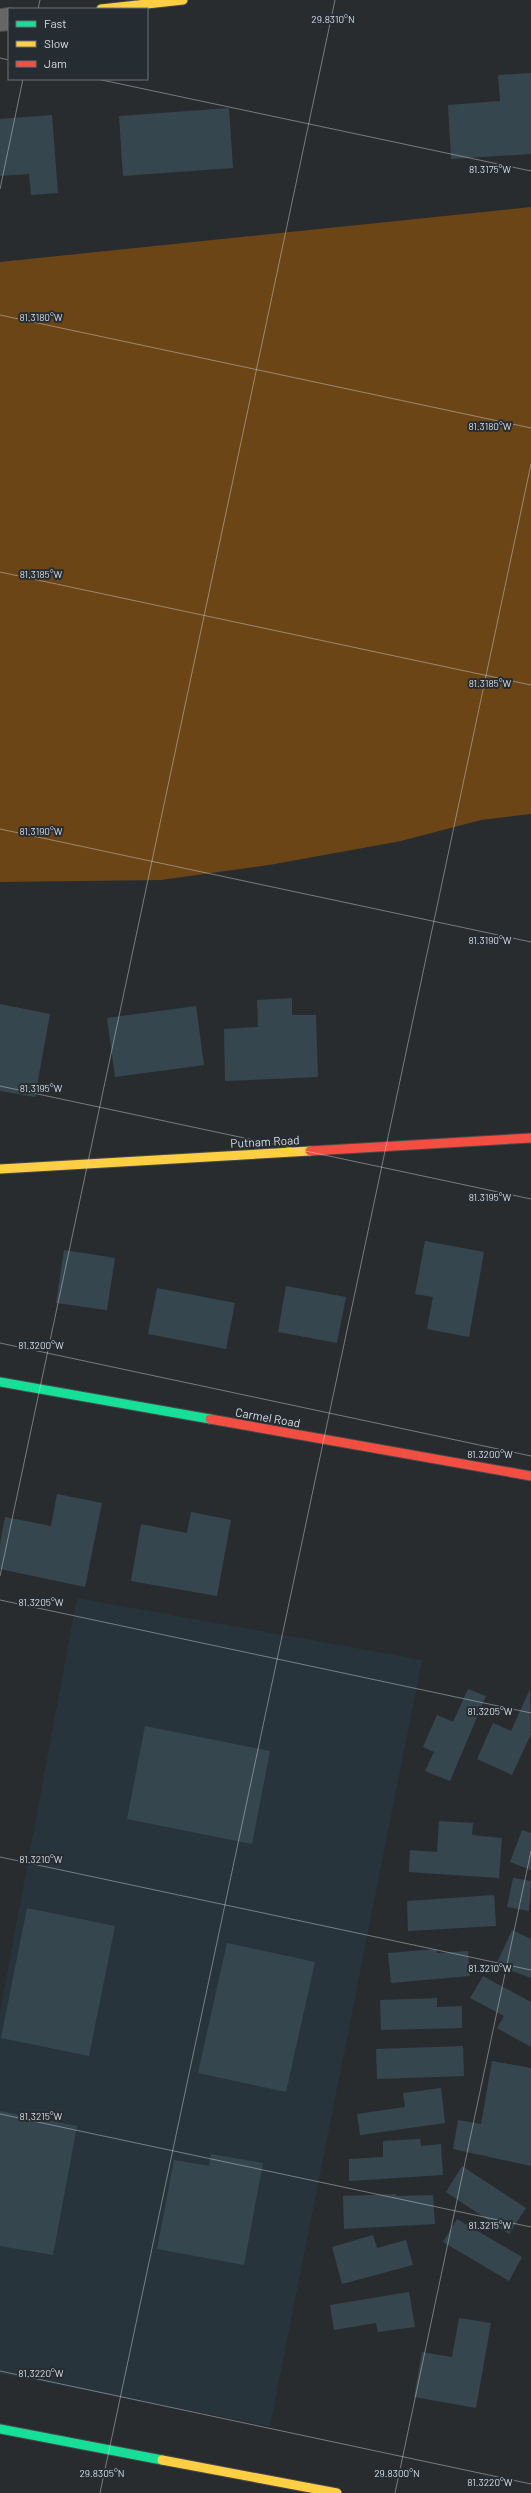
<svg xmlns="http://www.w3.org/2000/svg" width="531" height="2493" viewBox="0 0 531 2493" font-family="Barlow,sans-serif">
<style>
.built{fill:#28343c}
.green{fill:#6b4516}
.building{fill:#36464f}
.lines{fill:none;stroke-linecap:round;stroke-linejoin:round}
.street-casing{stroke:#46494b;stroke-width:24}
.fast-casing{stroke:#46494b;stroke-width:11}
.slow-casing{stroke:#46494b;stroke-width:11}
.jam-casing{stroke:#46494b;stroke-width:11}
.street{stroke:#646769;stroke-width:22}
.fast{stroke:#16e098;stroke-width:9}
.slow{stroke:#ffcf43;stroke-width:9}
.jam{stroke:#f24e42;stroke-width:9}
.ticks{fill:none;stroke:#d7dce0;stroke-width:1;stroke-opacity:0.45}
.labels{text-anchor:middle;dominant-baseline:central;stroke-width:4;stroke-linejoin:round;paint-order:stroke}
.street-label{font-size:12px;fill:#d7dce0;stroke:#262d32}
.ticks-label{font-size:10px;text-anchor:middle;fill:#d7dce0;stroke:#262d32;stroke-width:4;stroke-linejoin:round;paint-order:stroke}
</style>
<rect width="100%" height="100%" fill="#292c2f"/>
<!-- built -->
<path class="built" d="M77,1598l345,62 -152,766 -270,-52v-362z"/>
<!-- green -->
<path class="green" d="M531,207v607l-50,6 -80,21 -132,24 -108,15 -161,2v-620z"/>
<!-- building -->
<g class="building">
<path d="M531,73v81l-80,5 -3,-54 52,-4 -2,-26z"/>
<path d="M229,108l4,60 -110,8 -4,-60z"/>
<path d="M52,115l6,78 -27,2 -2,-21 -29,2v-57z"/>
<path d="M292,998v17h24l2,62 -93,4 -1,-52 34,-2 -1,-27z"/>
<path d="M0,1004l50,10 -15,83 -35,-6z"/>
<path d="M196,1006l8,59 -89,12 -8,-59z"/>
<path d="M425,1241l59,11 -15,85 -42,-8 6,-32 -18,-3z"/>
<path d="M64,1250l51,8 -8,52 -51,-7z"/>
<path d="M286,1286l60,11 -9,46 -59,-11z"/>
<path d="M157,1288l78,15 -9,46 -78,-15z"/>
<path d="M57,1494l45,9 -17,84 -85,-18v-25l5,-27 46,9z"/>
<path d="M191,1512l40,8 -14,76 -86,-15 10,-57 46,9z"/>
<path d="M468,1689l18,7 -36,85 -25,-10 9,-19 -11,-5 14,-32 16,7z"/>
<path d="M530,1689l1,45 -19,41 -35,-16 16,-36 18,8z"/>
<path d="M145,1726l125,25 -18,93 -125,-25z"/>
<path d="M439,1821l34,2 -1,12 30,3 -3,40 -90,-6 1,-22 27,2z"/>
<path d="M522,1830l9,3v37l-21,-8z"/>
<path d="M513,1878l18,3 -2,30 -22,-4z"/>
<path d="M494,1895l2,31 -88,5 -1,-30z"/>
<path d="M27,1908l88,18 -26,130 -88,-18z"/>
<path d="M512,1930l19,9v39l-35,-13z"/>
<path d="M227,1943l88,19 -29,130 -88,-19z"/>
<path d="M436,1949l1,4 31,-2 2,25 -79,7 -3,-30z"/>
<path d="M483,1976l48,26v45l-34,-19 7,-12 -34,-18z"/>
<path d="M437,1998v9l25,-1v22l-81,2 -1,-30z"/>
<path d="M463,2046l1,30 -87,3 -1,-30z"/>
<path d="M492,2061l39,7v98l-78,-17 5,-29 23,4z"/>
<path d="M441,2088l4,35 -85,12 -3,-21 48,-7 -2,-14z"/>
<path d="M0,2111l77,15 -24,129 -53,-9z"/>
<path d="M420,2139l1,7 20,-2 2,31 -94,6v-22l34,-2v-16z"/>
<path d="M211,2154l52,9 -19,102 -87,-16 17,-89 35,6z"/>
<path d="M462,2166l64,42 -17,26 -63,-42z"/>
<path d="M396,2194v2l37,-1 2,29 -91,5 -1,-33z"/>
<path d="M457,2219l65,38 -13,24 -66,-39z"/>
<path d="M373,2235l4,13 29,-8 7,25 -71,19 -10,-37z"/>
<path d="M409,2292l6,35 -37,5 -2,-9 -42,7 -4,-25z"/>
<path d="M459,2318l32,5 -15,85 -62,-11 8,-45 30,5z"/>
</g>
<g class="lines">
<defs>
<path id="street" d="M0,20l9,-1"/>
<g id="fast">
<path d="M0,1382l210,37"/>
<path d="M0,2429l162,31"/>
</g>
<g id="slow">
<path d="M101,9l82,-9"/>
<path d="M0,1169l310,-18"/>
<path d="M162,2460l175,33"/>
</g>
<g id="jam">
<path d="M310,1151l221,-13"/>
<path d="M210,1419l321,57"/>
</g>
</defs>
<!-- street casing -->
<use href="#street" class="street-casing"/>
<!-- fast casing -->
<use href="#fast" class="fast-casing"/>
<!-- slow casing -->
<use href="#slow" class="slow-casing"/>
<!-- jam casing -->
<use href="#jam" class="jam-casing"/>
<!-- street -->
<use href="#street" class="street"/>
<!-- fast -->
<use href="#fast" class="fast"/>
<!-- slow -->
<use href="#slow" class="slow"/>
<!-- jam -->
<use href="#jam" class="jam"/>
</g>
<!-- ticks -->
<path class="ticks" d="M38,9l2,-9M0,58l9,2M97,79l434,92M0,189l23,-110M0,315l531,113M0,572l531,113M0,829l531,113M0,1086l531,113M0,1343l531,113M0,1576l335,-1576M0,1600l531,113M0,1857l531,113M0,2114l531,113M0,2371l531,113M100,2493l431,-2029M395,2493l136,-642"/>
<g class="labels">
<!-- street labels -->
<g class="street-label">
<text transform="translate(265 1141) rotate(-3)">Putnam Road</text>
<text transform="translate(268 1417) rotate(10)">Carmel Road</text>
</g>
</g>
<g class="ticks-label">
<text x="333" y="23">29.8310°N</text>
<text x="490" y="173">81.3175°W</text>
<text x="41" y="321">81.3180°W</text>
<text x="490" y="430">81.3180°W</text>
<text x="41" y="578">81.3185°W</text>
<text x="490" y="687">81.3185°W</text>
<text x="41" y="835">81.3190°W</text>
<text x="490" y="944">81.3190°W</text>
<text x="41" y="1092">81.3195°W</text>
<text x="490" y="1201">81.3195°W</text>
<text x="41" y="1349">81.3200°W</text>
<text x="490" y="1458">81.3200°W</text>
<text x="41" y="1606">81.3205°W</text>
<text x="490" y="1715">81.3205°W</text>
<text x="41" y="1863">81.3210°W</text>
<text x="490" y="1972">81.3210°W</text>
<text x="41" y="2120">81.3215°W</text>
<text x="490" y="2229">81.3215°W</text>
<text x="41" y="2377">81.3220°W</text>
<text x="102" y="2477">29.8305°N</text>
<text x="397" y="2477">29.8300°N</text>
<text x="490" y="2486">81.3220°W</text>
</g>
<!-- legend -->
<rect x="8" y="8" width="140" height="72" fill="#262d32" stroke="#6d7378"/>
<rect x="16" y="21" width="20" height="6" fill="#16e098" stroke="#6d7378"/>
<text x="44" y="28" font-size="12" fill="#d7dce0">Fast</text>
<rect x="16" y="41" width="20" height="6" fill="#ffcf43" stroke="#6d7378"/>
<text x="44" y="48" font-size="12" fill="#d7dce0">Slow</text>
<rect x="16" y="61" width="20" height="6" fill="#f24e42" stroke="#6d7378"/>
<text x="44" y="68" font-size="12" fill="#d7dce0">Jam</text>
</svg>
